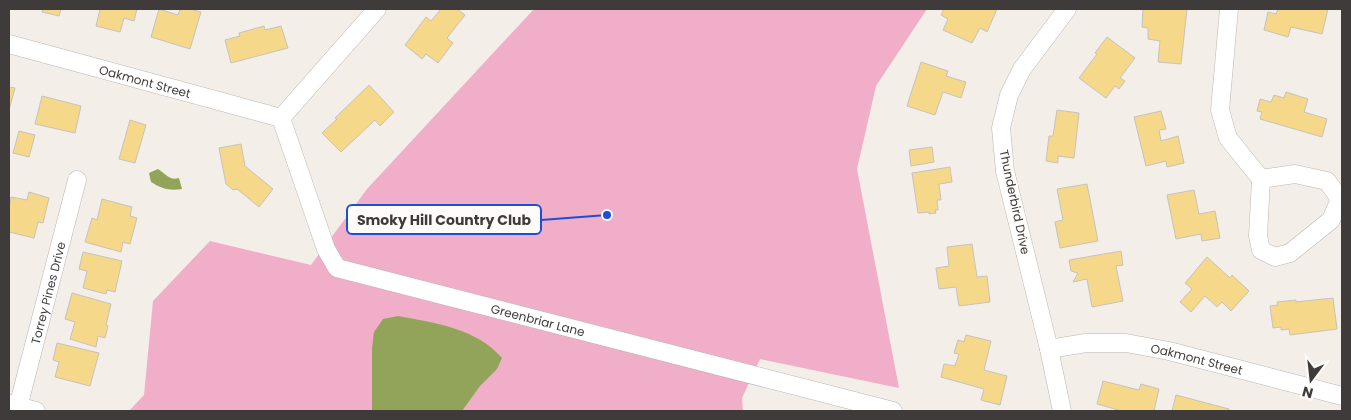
<svg xmlns="http://www.w3.org/2000/svg" width="1351" height="420" viewBox="0 0 1351 420" font-family="Poppins,sans-serif">
<style>
.green{fill:#f1aec8}
.water{fill:#91a459}
.building{fill:#f6d88a;stroke:#c6c3bd}
.lines{fill:none;stroke-linecap:round;stroke-linejoin:round}
.minor-casing{stroke:#bcb6b2;stroke-width:19}
.minor{stroke:#fff;stroke-width:18}
.labels{text-anchor:middle;dominant-baseline:central;stroke-width:4;stroke-linejoin:round;paint-order:stroke}
.street-label{font-size:12px;fill:#3e3b3a;stroke:#fefcfa}
.leader{fill:none;stroke:#1d4ed8;stroke-width:2}
.callout-dot{fill:#1d4ed8;stroke:#fefcfa;stroke-width:2}
.callout{fill:#fefcfa;stroke:#1d4ed8;stroke-width:2}
.callout-label{font-size:14px;text-anchor:middle;font-weight:bold;fill:#3e3b3a}
</style>
<rect width="100%" height="100%" fill="#f4eee9"/>
<!-- green -->
<path class="green" d="M534,9h393l-51,77 -19,83 42,219 -139,-29 -18,39 1,13h-614l15,-16 9,-94 57,-60 101,24 56,-76z"/>
<!-- water -->
<g class="water">
<path d="M158,169c7,4 11,12 21,9l3,11c-12,2 -20,0 -31,-7l-2,-9z"/>
<path d="M398,316c37,7 78,12 104,42l-5,11 -17,17 -18,25h-90v-63l2,-16 9,-13z"/>
</g>
<!-- building -->
<g class="building">
<path d="M43,9h18l-2,7 -17,-4z"/>
<path d="M100,9h37l-3,12 -10,-3 -4,14 -24,-6z"/>
<path d="M159,9l19,6 2,-6h10l11,3 -11,37 -39,-12z"/>
<path d="M441,9h16l8,6 -18,23 6,5 -15,20 -12,-9 -4,5 -17,-14 21,-28 5,4z"/>
<path d="M944,9h53l-10,23 -7,-4 -8,15 -29,-13 5,-11 -7,-4z"/>
<path d="M1143,9h44l-6,55 -23,-2 2,-21 -12,-2v-11l-6,-1z"/>
<path d="M1278,9h50l-6,25 -31,-7 -3,10 -24,-7 4,-18 8,2z"/>
<path d="M264,26l1,4 16,-4 7,22 -57,15 -6,-23 15,-4 -1,-3z"/>
<path d="M1107,37l28,21 -15,20 5,3 -6,8 -4,-3 -9,12 -27,-20 18,-24 -2,-1z"/>
<path d="M921,62l27,9 -2,5 20,6 -5,16 -18,-6 -8,23 -28,-9z"/>
<path d="M369,85l25,27 -14,14 -5,-6 -34,32 -19,-19 15,-14 -2,-1z"/>
<path d="M9,87l6,1 -6,22z"/>
<path d="M1286,92l22,7 -4,13 23,7 -5,18 -62,-18 2,-7 -5,-1 3,-12 11,3 3,-7 10,3z"/>
<path d="M42,96l39,10 -6,27 -40,-9z"/>
<path d="M1057,110l22,3 -5,45 -16,-2v7l-12,-2 3,-25h4z"/>
<path d="M1161,111l5,18 -7,1 2,11 17,-5 6,27 -17,4 -1,-6 -20,5 -12,-49z"/>
<path d="M130,120l16,5 -11,38 -16,-4z"/>
<path d="M19,131l16,4 -6,22 -16,-4z"/>
<path d="M241,144l4,22 28,23 -14,18 -22,-18 -4,1 -7,-6 -7,-36z"/>
<path d="M932,147l2,15 -23,4 -2,-16z"/>
<path d="M950,167l2,15 -13,2 2,16h-4l1,10h-3l1,3 -7,1v-2l-11,1 -6,-40z"/>
<path d="M1087,184l11,57 -38,7 -5,-26 8,-2 -6,-31z"/>
<path d="M1194,190l5,24 16,-3 5,27 -18,3 -1,-7 -25,5 -9,-44z"/>
<path d="M29,192l20,6 -6,25 -5,-1 -4,16 -25,-6v-25l2,-10 16,3z"/>
<path d="M102,199l30,8 -2,9 7,2 -7,26 -7,-2 -2,10 -36,-10 7,-24 5,2z"/>
<path d="M972,244l5,33 10,-1 3,26 -31,4 -3,-19 -17,2 -3,-21 13,-2 -2,-19z"/>
<path d="M1121,251l2,14 -7,1 7,35 -31,6 -5,-28 -14,3 5,-9 -7,-2 -2,-11z"/>
<path d="M83,252l39,9 -7,31 -8,-2 -1,4 -23,-6 4,-17 -8,-2z"/>
<path d="M1207,257l23,21 2,-3 17,16 -18,20 -9,-9 -5,5 -12,-11 -14,16 -11,-10 12,-13 -7,-6z"/>
<path d="M72,293l39,11 -5,21 2,1 -3,12 -7,-2 -2,11 -26,-8 5,-17 -10,-3z"/>
<path d="M1333,298l4,31 -47,6 -1,-6 -8,1v-3l-8,1 -3,-22 8,-1 -1,-3 19,-2v2z"/>
<path d="M966,335l25,6 -7,29 23,6 -7,29 -19,-5 3,-11 -43,-12 3,-13 11,2 4,-12 -5,-1 4,-13 6,2z"/>
<path d="M57,343l42,10 -9,33 -35,-9 4,-15 -6,-2z"/>
<path d="M1103,381l36,9 2,-6 18,5 -5,22h-32l-25,-7z"/>
<path d="M1176,395l53,14v2h-57z"/>
</g>
<g class="lines">
<defs>
<g id="minor">
<path d="M1229,9l-9,101 8,28 33,41"/>
<path id="s1" d="M9,44l272,74"/>
<path id="s2" d="M281,118l45,131 11,19 556,143"/>
<path d="M281,118l96,-109"/>
<path d="M1295,174l32,7 13,18 -9,21 -41,33 -15,4 -14,-7 -3,-14 3,-57z"/>
<path id="s3" d="M1049,349l37,-6h40l43,8 173,45"/>
<path d="M9,404l27,7"/>
<path id="s4" d="M18,407l59,-227"/>
<path d="M1062,411l-13,-62 -44,-178 -4,-43 8,-33 13,-26 45,-60"/>
</g>
</defs>
<!-- minor casing -->
<use href="#minor" class="minor-casing"/>
<!-- minor -->
<use href="#minor" class="minor"/>
</g>
<g class="labels">
<!-- street labels -->
<g class="street-label">
<text stroke="none"><textPath href="#s1" startOffset="141">Oakmont Street</textPath></text>
<text transform="translate(1015 202) rotate(78)">Thunderbird Drive</text>
<text stroke="none"><textPath href="#s4" startOffset="118">Torrey Pines Drive</textPath></text>
<text stroke="none"><textPath href="#s2" startOffset="368">Greenbriar Lane</textPath></text>
<text stroke="none"><textPath href="#s3" startOffset="150">Oakmont Street</textPath></text>
</g>
</g>
<!-- callouts -->
<path class="leader" d="M607 215L541 220"/>
<circle class="callout-dot" cx="607" cy="215" r="5"/>
<rect class="callout" x="347" y="205" width="194" height="29" rx="5"/>
<g class="callout-label">
<text x="444" y="225">Smoky Hill Country Club</text>
</g>
<!-- border -->
<rect width="1351" height="420" fill="none" stroke="#3e3b3a" stroke-width="20"/>
<!-- north arrow -->
<g transform="translate(1311 380) rotate(195)" stroke="#fefcfa" stroke-width="4" paint-order="stroke">
<path d="M0-4L9 19L0 12L-9 19Z" fill="#3e3b3a"/>
<text y="-8" font-size="14" font-weight="bold" text-anchor="middle" fill="#3e3b3a">N</text>
</g>
</svg>
